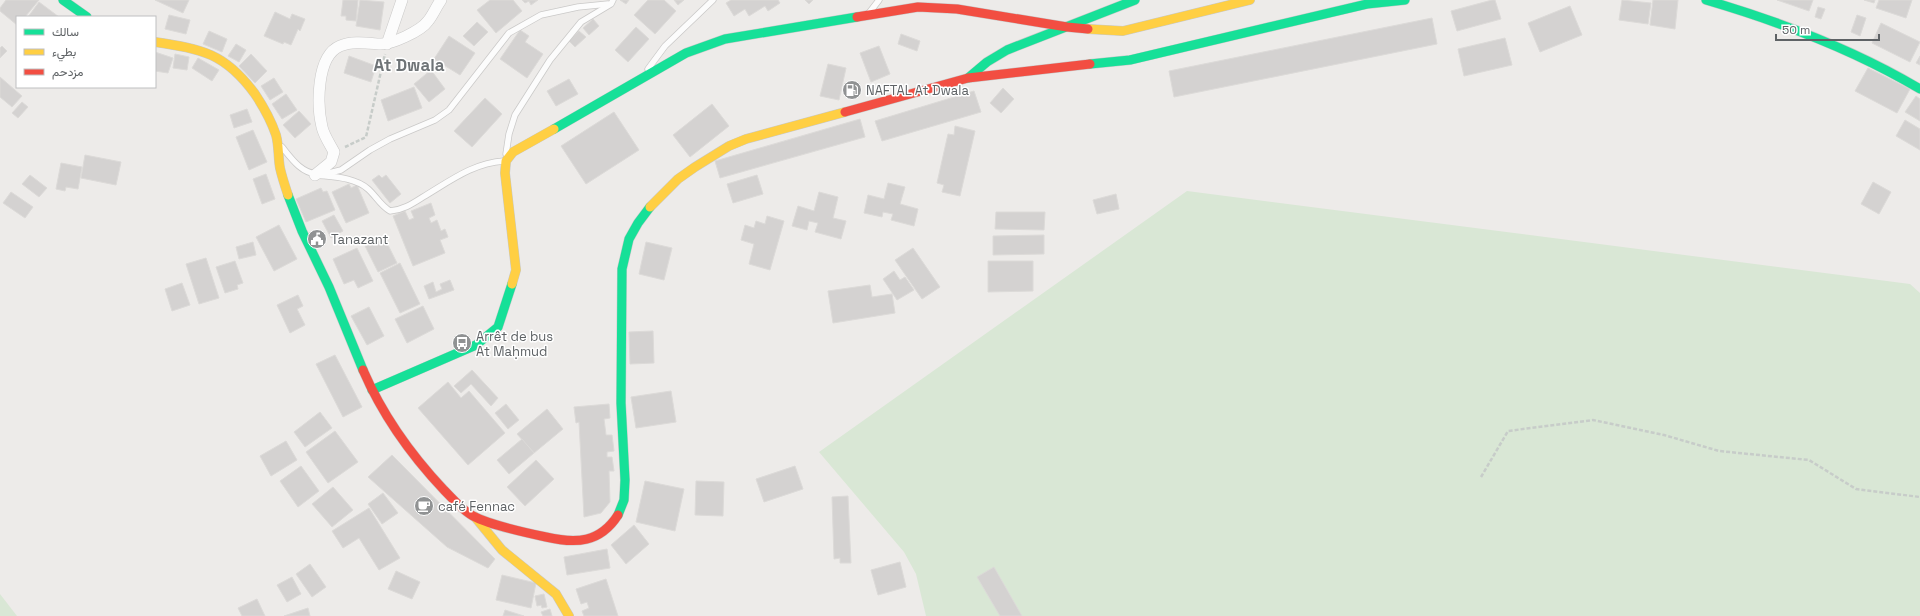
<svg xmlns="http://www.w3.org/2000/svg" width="1920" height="616" viewBox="0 0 1920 616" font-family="'Space Grotesk',Vazirmatn,sans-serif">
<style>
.green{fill:#d9e7d5}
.building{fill:#d4d2d1;stroke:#dcdad8}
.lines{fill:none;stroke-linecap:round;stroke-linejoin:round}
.lane-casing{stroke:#cac9c8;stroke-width:7}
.street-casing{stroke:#cac9c8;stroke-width:12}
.fast-casing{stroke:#c7c8c8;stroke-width:10}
.slow-casing{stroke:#c7c8c8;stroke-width:10}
.jam-casing{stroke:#c7c8c8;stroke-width:10}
.path{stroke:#c7ccc9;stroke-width:2.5;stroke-dasharray:4 2;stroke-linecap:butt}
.lane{stroke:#fcfcfc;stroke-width:5.5}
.street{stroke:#fcfcfc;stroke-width:11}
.fast{stroke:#16e098;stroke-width:9}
.slow{stroke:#ffcf43;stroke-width:9}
.jam{stroke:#f24e42;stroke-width:9}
.labels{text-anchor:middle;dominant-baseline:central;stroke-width:3;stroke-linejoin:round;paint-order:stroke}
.poi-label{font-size:13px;fill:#5e6265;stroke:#fff;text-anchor:start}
.district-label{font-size:17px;font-weight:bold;fill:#6f7477;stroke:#fff}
</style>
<rect width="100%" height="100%" fill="#edebe9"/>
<!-- green -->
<g class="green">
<path d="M1187,191l723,93 10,9v323h-994l-10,-42 -12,-22 -85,-100z"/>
<path d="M0,594l17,22h-17z"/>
</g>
<!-- building -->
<g class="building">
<path d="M6,0h33l-14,17h-8v8l-17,-14v-3z"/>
<path d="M155,0h34l-6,13z"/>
<path d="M343,0h15l-2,21 -10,-1v-4h-5z"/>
<path d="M360,0l24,2 -4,28 -24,-4z"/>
<path d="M490,0h23l9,11 -26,22 -19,-23z"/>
<path d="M522,0h16l-7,5 -2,-4 -4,2z"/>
<path d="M620,0h9l-3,4z"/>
<path d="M648,0h16l12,11 -21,23 -21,-19z"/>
<path d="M674,0h10l-6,5z"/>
<path d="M731,0h47l2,3 -12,8 -3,-5 -16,10 -4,-7 -11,7 -8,-13z"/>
<path d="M805,0h8l-4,4z"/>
<path d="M1492,0h3l6,19 -44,12 -6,-20z"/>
<path d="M1622,0l29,3 -3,21 -29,-4z"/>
<path d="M1653,0h25l-3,29 -25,-4z"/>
<path d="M1777,0h36l-4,11z"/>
<path d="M1864,0h11l-1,3z"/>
<path d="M1879,0h33l-6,18 -30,-10z"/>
<path d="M39,2l20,15h-31z"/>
<path d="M1570,6l12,29 -42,17 -12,-29z"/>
<path d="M1818,7l7,2 -4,10 -6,-2z"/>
<path d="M275,12l15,7 2,-5 13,5 -5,12 -2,-2 -7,16 -7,-3 -1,2 -19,-8z"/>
<path d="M169,15l21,5 -4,14 -21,-5z"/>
<path d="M1857,15l9,3 -6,18 -9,-4z"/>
<path d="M1432,18l5,26 -263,53 -5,-26z"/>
<path d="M593,19l6,7 -10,9 -6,-7z"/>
<path d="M477,22l11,10 -14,14 -11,-10z"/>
<path d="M1881,23l39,19 -10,20 -38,-19z"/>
<path d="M636,27l13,12 -21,23 -13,-12z"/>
<path d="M520,30l9,6 -4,6 18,12 -16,24 -27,-19z"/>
<path d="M209,31l18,8 -5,13 -19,-8z"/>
<path d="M579,31l7,6 -11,10 -6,-6z"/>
<path d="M901,34l19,7 -3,10 -19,-7z"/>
<path d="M449,36l26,17 -15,22 -26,-16z"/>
<path d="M1505,38l7,27 -48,11 -6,-27z"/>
<path d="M236,44l10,6 -7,12 -11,-6z"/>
<path d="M2,46l5,5 -7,7v-10z"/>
<path d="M879,46l11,28 -19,8 -11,-29z"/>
<path d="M155,52l18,6 -5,15 -13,-2z"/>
<path d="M175,54l14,3 -2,13 -14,-2z"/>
<path d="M251,54l16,17 -12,12 -16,-17z"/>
<path d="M349,56l27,10 -5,16 -27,-9z"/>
<path d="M1920,56v9l-4,-2z"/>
<path d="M198,58l21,12 -7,11 -20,-13z"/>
<path d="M828,64l18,4 -7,32 -19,-4z"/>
<path d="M1868,68l42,21 -13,24 -42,-22z"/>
<path d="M431,70l14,19 -16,13 -15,-18z"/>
<path d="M0,77l22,19 -10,11 -12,-10z"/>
<path d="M274,78l9,14 -13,8 -9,-14z"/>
<path d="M569,79l9,15 -22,12 -9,-15z"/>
<path d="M414,87l8,21 -34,13 -7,-21z"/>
<path d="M1003,88l11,11 -13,14 -11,-10z"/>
<path d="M974,91l7,21 -99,29 -7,-20z"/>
<path d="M286,94l11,16 -15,9 -10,-15z"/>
<path d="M1916,96l4,3v22l-15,-9z"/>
<path d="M485,98l17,16 -30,33 -18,-16z"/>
<path d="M22,102l6,5 -10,11 -6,-5z"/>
<path d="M712,104l17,22 -39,31 -17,-22z"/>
<path d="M247,109l5,13 -18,6 -4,-13z"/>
<path d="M299,111l12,13 -16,14 -12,-13z"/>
<path d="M614,112l25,38 -53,34 -25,-38z"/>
<path d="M860,119l5,18 -145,41 -5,-17z"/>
<path d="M1905,120l15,9v21l-24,-14z"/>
<path d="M955,126l20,5 -15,65 -18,-4 2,-7 -7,-2 11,-49 6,1z"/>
<path d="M253,130l14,32 -18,8 -13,-33z"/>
<path d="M85,155l36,7 -5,23 -35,-7z"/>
<path d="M61,163l21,4 -4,22 -12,-2 -1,4 -9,-2z"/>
<path d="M266,174l9,25 -13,5 -9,-25z"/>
<path d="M30,175l17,13 -8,9 -17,-13z"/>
<path d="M379,175l3,3 4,-3 15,19 -11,9 -18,-23z"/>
<path d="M757,175l6,19 -30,9 -6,-19z"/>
<path d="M1873,182l18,10 -12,22 -18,-10z"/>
<path d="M888,183l17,4 -5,17 18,5 -4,17 -23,-6 2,-6 -10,-2 -1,5 -18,-4 4,-18 16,4z"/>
<path d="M349,184l2,4 6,-3 12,28 -23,10 -14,-31z"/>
<path d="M321,188l2,4 4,-1 8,19 -29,12 -10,-23z"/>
<path d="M11,192l22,15 -8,11 -22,-15z"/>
<path d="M819,192l19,5 -5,21 13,3 -5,18 -26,-7 3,-9 -9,-2 -2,9 -15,-4 6,-20 16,5z"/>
<path d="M1116,194l3,15 -22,5 -4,-14z"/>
<path d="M431,203l4,12 -6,3 2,5 6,-3 4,11 4,-2 3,8 -8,3 5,13 -32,13 -20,-50 12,-5 4,9 5,-2 -3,-7z"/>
<path d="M996,212h49l-1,18 -49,-1z"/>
<path d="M334,215l9,16 -12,7 -9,-17z"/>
<path d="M767,216l17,5 -14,49 -21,-6 5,-20 -13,-4 4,-15 9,3 2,-7 9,3z"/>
<path d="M279,225l18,34 -23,12 -18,-34z"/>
<path d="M1044,235v19l-51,1v-19z"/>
<path d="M385,239l12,24 -19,9 -13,-26z"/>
<path d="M253,242l3,13 -17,4 -3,-12z"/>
<path d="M646,242l26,6 -8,32 -25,-6z"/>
<path d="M357,248l16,33 -15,7 -4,-8 -10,4 -11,-25z"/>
<path d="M913,248l27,39 -18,12 -27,-39z"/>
<path d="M206,258l13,40 -20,6 -13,-40z"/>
<path d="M235,261l8,22 -6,2 1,4 -13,4 -9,-26z"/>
<path d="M988,261h45v30l-45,1z"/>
<path d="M400,263l20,41 -20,9 -20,-40z"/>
<path d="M894,271l6,9 5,-3 9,13 -17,10 -14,-21z"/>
<path d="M450,280l4,10 -25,9 -5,-13 9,-4 3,10 6,-3 -2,-5z"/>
<path d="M182,283l8,22 -18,6 -7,-22z"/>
<path d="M870,285l2,12 20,-3 3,19 -62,10 -5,-32z"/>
<path d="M298,295l5,11 -6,3 8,16 -15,8 -13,-28z"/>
<path d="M423,306l11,23 -27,14 -12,-24z"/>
<path d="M369,307l15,29 -17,9 -16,-29z"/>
<path d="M653,331l1,32 -24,1 -1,-32z"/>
<path d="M335,355l27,52 -19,10 -27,-53z"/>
<path d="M472,370l26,28 -7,8 -20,-22 -10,9 -7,-7z"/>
<path d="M448,382l13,16 8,-7 36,42 -37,32 -50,-57z"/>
<path d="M671,391l5,31 -40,6 -5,-31z"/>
<path d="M506,404l13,16 -11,9 -13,-16z"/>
<path d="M609,404l1,14 -6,1 2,16h6l2,16 -7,1v5h5l2,14h-5l1,31 -9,11 -17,4 -5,-95 -3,1 -2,-16z"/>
<path d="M547,409l16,20 -29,24 -17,-19z"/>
<path d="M320,412l12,16 -27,19 -11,-15z"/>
<path d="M335,431l23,31 -30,21 -22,-31z"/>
<path d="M522,439l12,14 -25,21 -12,-14z"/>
<path d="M286,441l11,19 -26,16 -11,-20z"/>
<path d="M392,455l103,104 -7,9 -41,-21 -79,-70z"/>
<path d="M536,460l18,19 -29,27 -18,-19z"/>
<path d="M301,466l18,25 -21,16 -18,-26z"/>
<path d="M795,466l8,23 -39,13 -8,-23z"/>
<path d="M645,481l39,8 -9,42 -39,-9z"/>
<path d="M696,481l28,1 -1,34 -28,-1z"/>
<path d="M333,487l20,23 -21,17 -20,-23z"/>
<path d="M383,493l15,20 -16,11 -14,-20z"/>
<path d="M848,496l3,67h-11v-5l-6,1 -2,-62z"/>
<path d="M369,508l31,50 -21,12 -20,-32 -16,10 -11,-17z"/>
<path d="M634,525l15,19 -23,20 -15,-19z"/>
<path d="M607,549l3,19 -43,7 -3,-18z"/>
<path d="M900,562l6,25 -28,8 -7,-25z"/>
<path d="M310,564l16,23 -14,10 -16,-23z"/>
<path d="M994,567l28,49h-22l-23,-39z"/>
<path d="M396,571l24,11 -8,17 -24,-10z"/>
<path d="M502,575l34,8 -5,25 -35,-8z"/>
<path d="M292,577l9,17 -14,8 -10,-17z"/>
<path d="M606,579l12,37h-34l-2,-5 7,-3 -2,-6 -6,2 -5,-15z"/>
<path d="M544,594l3,13 -5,1 -1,-3 -4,1 -2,-10z"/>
<path d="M257,599l8,17h-23l-4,-8z"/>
<path d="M308,608l2,8h-26z"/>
<path d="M550,609l2,7h-9l-2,-4z"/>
<path d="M505,610l19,6h-21z"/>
</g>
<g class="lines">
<defs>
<g id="lane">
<path d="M869,13l10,-13"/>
<path d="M648,69l17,-23 48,-46"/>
<path d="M282,147c9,11 19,26 35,27"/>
<path d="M506,154l3,-20 6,-19 35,-55 31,-38 30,-18 2,-4"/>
<path d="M325,174l16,-4 29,-20 20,-11 45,-19 14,-10 60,-77 32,-18 37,-8 30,-3"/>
<path d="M316,175c17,2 38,2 52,14 8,7 12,16 22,22 13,-1 22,-7 33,-14 27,-16 50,-34 81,-36"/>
</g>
<g id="street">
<path d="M387,44l15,-44"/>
<path d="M315,175l16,-13 3,-10c-4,-8 -10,-16 -12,-25 -5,-21 -6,-71 18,-81 12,-5 26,-3 39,-2 12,1 42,-13 49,-23 5,-6 8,-14 13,-21"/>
</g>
<g id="fast">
<path d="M63,0l24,17"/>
<path d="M1706,0c75,22 147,49 214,89"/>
<path d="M1090,64l40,-4 237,-56 38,-4"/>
<path d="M968,78l19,-16 20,-12 128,-50"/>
<path d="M554,129l132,-76 39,-14 132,-22"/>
<path d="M288,195l14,36 27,56 34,83"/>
<path d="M372,390l104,-45 22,-18 14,-43"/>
<path d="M618,515l6,-15 1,-20 -4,-77 1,-134 7,-30 9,-16 12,-16"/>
</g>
<g id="slow">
<path d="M1088,29l35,2 127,-31"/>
<path d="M155,42c47,7 70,11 100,52 8,12 16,26 21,41 3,11 2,22 4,33 2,9 5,18 8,27"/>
<path d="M650,207l28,-28 17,-12 34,-21 17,-7 99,-27"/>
<path d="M512,284l4,-14 -11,-97 1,-12 7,-9 41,-23"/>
<path d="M475,517l27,33 54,44 13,22"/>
</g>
<g id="jam">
<path d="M857,17l61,-10 39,2 110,18 21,2"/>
<path d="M845,112l123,-34 122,-14"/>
<path d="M363,370c19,44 48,85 81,120 9,9 18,20 29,26 17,9 54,17 73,21 30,7 54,6 72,-22"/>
</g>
</defs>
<!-- lane casing -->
<use href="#lane" class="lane-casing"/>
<!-- street casing -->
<use href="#street" class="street-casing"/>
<!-- fast casing -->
<use href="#fast" class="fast-casing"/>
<!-- slow casing -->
<use href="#slow" class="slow-casing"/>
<!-- jam casing -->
<use href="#jam" class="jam-casing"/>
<!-- path -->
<g class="path">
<path d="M345,147l21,-10 19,-83"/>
<path d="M1481,477l27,-46 85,-11 71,15 55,16 90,9 47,29 64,8"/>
</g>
<!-- lane -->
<use href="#lane" class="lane"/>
<!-- street -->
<use href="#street" class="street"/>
<!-- fast -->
<use href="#fast" class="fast"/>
<!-- slow -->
<use href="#slow" class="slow"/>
<!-- jam -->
<use href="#jam" class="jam"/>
</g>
<!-- icons -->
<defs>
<symbol id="fuel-disc" viewBox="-11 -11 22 22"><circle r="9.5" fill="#909293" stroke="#fff"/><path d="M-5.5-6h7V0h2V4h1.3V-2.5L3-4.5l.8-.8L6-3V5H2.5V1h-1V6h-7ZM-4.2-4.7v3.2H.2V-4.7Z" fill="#fff"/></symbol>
<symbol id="civic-disc" viewBox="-11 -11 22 22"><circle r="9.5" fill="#909293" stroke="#fff"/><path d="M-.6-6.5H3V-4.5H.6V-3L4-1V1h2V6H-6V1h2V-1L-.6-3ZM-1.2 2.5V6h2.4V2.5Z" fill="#fff"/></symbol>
<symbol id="bus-disc" viewBox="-11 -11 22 22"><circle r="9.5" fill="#909293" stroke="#fff"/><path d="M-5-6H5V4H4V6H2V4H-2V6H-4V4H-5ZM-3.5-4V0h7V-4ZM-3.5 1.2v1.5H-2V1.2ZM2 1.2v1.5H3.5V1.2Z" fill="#fff"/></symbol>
<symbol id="cafe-disc" viewBox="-11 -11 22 22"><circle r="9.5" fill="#909293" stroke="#fff"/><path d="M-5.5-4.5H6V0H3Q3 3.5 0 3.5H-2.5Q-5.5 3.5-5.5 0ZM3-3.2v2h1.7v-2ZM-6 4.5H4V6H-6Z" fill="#fff"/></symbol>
</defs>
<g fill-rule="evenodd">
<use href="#fuel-disc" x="841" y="79" width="22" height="22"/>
<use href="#civic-disc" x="306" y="228" width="22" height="22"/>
<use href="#bus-disc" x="451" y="332" width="22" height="22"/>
<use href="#cafe-disc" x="413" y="495" width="22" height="22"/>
</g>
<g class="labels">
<!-- poi labels -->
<g class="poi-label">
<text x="866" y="90">NAFTAL At Dwala</text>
<text x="331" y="239">Tanazant</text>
<text x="476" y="336">Arrêt de bus<tspan x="476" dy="15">At Maḥmud</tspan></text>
<text x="438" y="506">café Fennac</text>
</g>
<!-- district labels -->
<g class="district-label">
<text x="409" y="65">At Dwala</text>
</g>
</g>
<!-- legend -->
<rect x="16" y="16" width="140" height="72" fill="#ffffff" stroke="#bfc0c1"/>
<rect x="24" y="29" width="20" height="6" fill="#16e098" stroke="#bfc0c1"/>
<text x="52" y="36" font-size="12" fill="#5e6265">سالك</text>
<rect x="24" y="49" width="20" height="6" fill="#ffcf43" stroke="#bfc0c1"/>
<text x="52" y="56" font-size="12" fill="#5e6265">بطيء</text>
<rect x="24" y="69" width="20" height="6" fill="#f24e42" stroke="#bfc0c1"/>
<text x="52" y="76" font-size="12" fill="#5e6265">مزدحم</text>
<!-- scale -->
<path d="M1776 34v6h103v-6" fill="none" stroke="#5e6265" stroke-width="2"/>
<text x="1782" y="34" font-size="12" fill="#5e6265" stroke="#ffffff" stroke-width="3" paint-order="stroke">50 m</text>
</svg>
